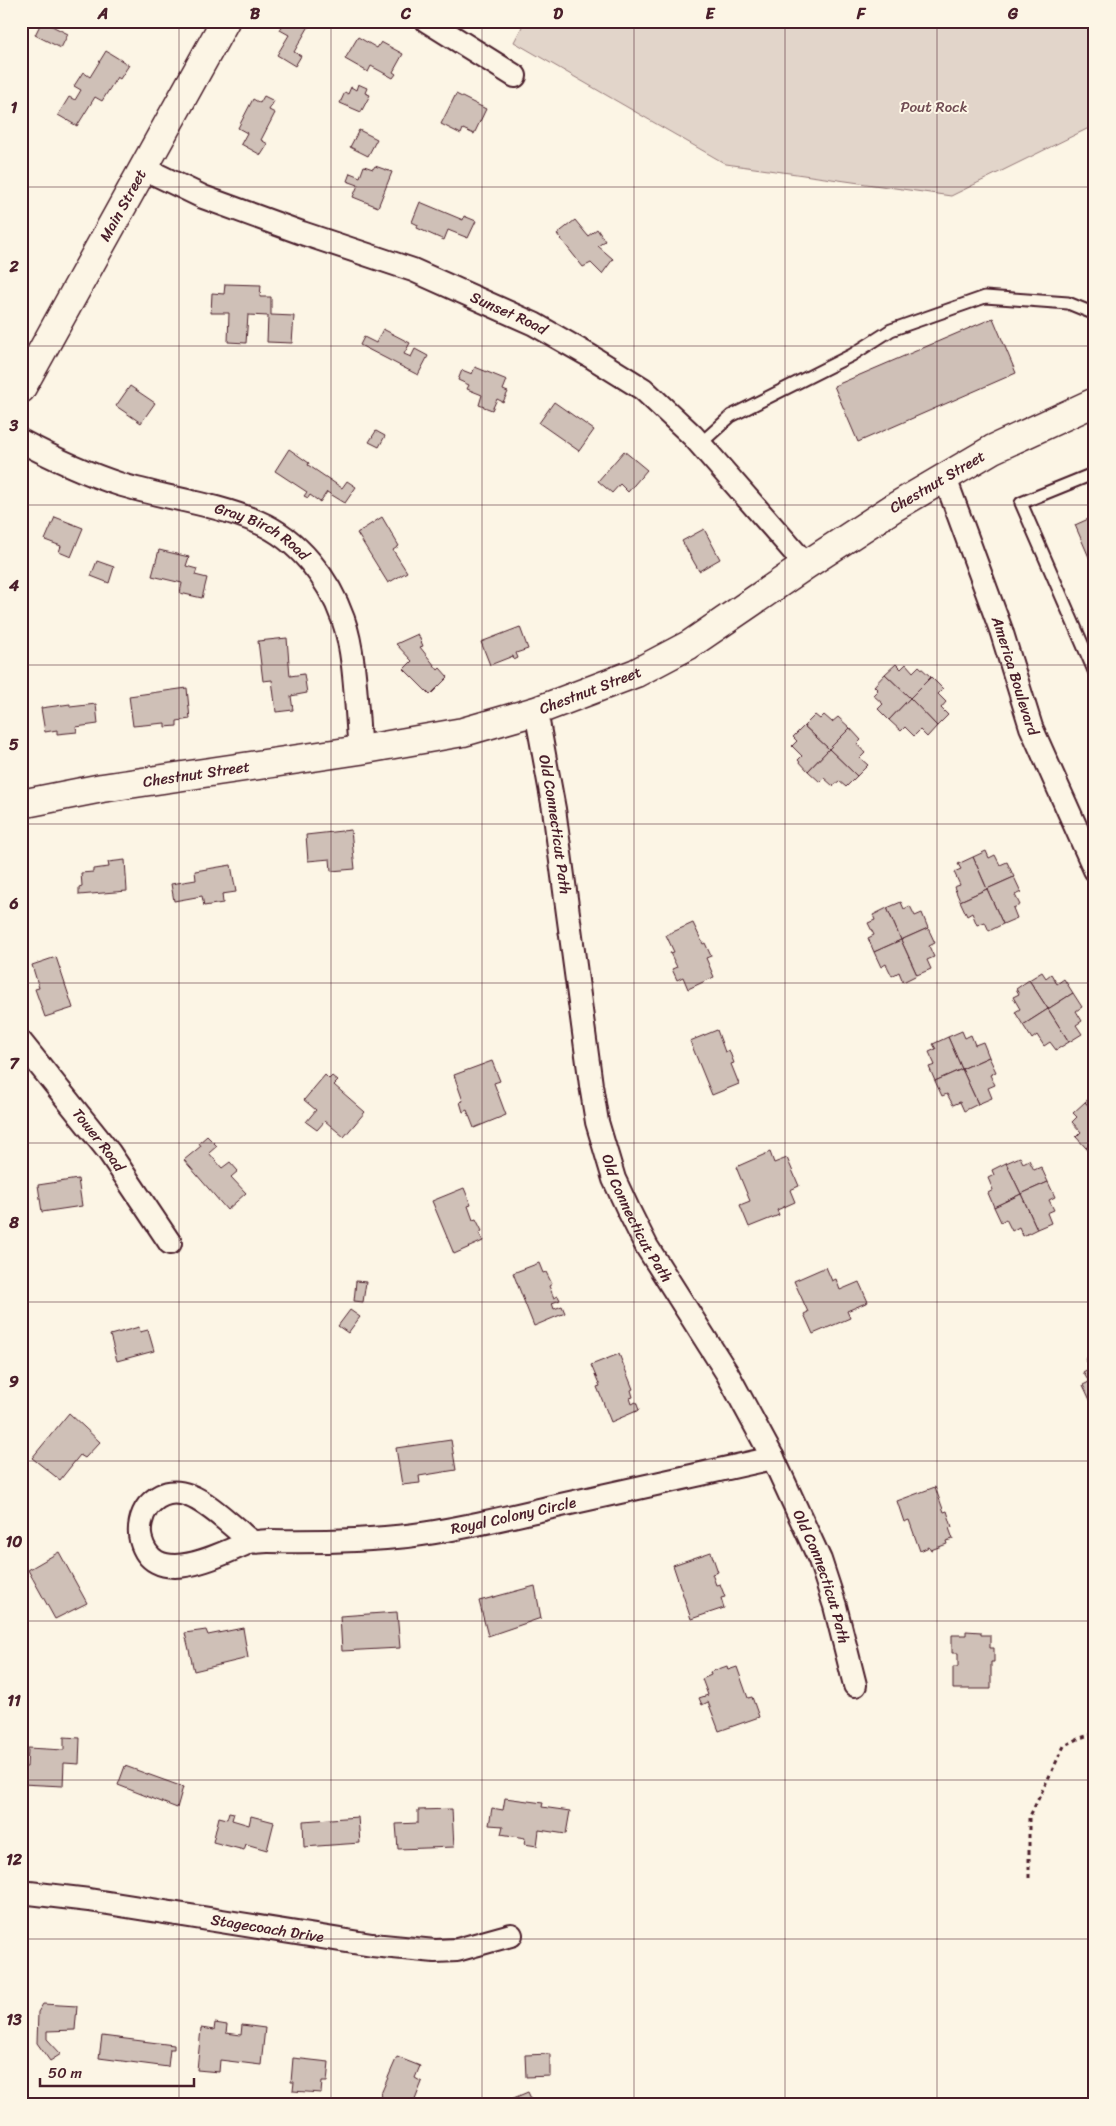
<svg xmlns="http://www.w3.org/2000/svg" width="1116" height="2126" viewBox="0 0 1116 2126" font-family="Sriracha,sans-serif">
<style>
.green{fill:#e2d5ca;stroke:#967a7a}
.building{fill:#cfc0b7;stroke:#4a1f2b}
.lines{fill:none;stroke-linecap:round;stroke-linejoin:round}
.service-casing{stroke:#4a1f2b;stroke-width:15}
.minor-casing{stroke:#4a1f2b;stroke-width:26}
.secondary-casing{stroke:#4a1f2b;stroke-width:31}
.path{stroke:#4a1f2b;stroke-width:3;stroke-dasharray:4 4;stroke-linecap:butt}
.service{stroke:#fcf5e5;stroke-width:11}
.minor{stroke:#fcf5e5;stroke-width:22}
.secondary{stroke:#fcf5e5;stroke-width:28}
.grid{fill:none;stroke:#4a1f2b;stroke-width:1;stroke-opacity:0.55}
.labels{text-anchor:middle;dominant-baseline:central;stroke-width:4;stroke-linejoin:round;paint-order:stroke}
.park-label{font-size:15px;fill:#704c53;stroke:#fcf5e5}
.street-label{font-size:15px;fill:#4a1f2b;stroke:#fcf5e5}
.neatline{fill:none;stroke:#4a1f2b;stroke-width:2}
.grid-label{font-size:16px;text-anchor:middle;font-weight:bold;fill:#4a1f2b}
</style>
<rect width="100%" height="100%" fill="#fcf5e5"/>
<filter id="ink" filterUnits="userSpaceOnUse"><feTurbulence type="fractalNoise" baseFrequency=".02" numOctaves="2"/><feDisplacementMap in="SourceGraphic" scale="10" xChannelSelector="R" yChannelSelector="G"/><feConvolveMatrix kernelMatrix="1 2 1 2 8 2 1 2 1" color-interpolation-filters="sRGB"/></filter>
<g filter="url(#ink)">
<!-- green -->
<path class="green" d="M525,21h570v104l-144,71 -225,-32 -212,-122z"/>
<!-- building -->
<g class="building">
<path d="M42,21l26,13 -7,14 -26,-13z"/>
<path d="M285,21h27l-18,31 7,4 -6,10 -18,-11 12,-20 -9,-5z"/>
<path d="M358,37l19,11 4,-6 22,12 -10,18 3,2 -3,4 -22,-12 -3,6 -23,-13z"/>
<path d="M106,51l23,14 -9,14 -3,-2 -15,24 -7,-4 -18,29 -19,-11 11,-18 6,3 6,-10 -7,-4 9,-14 7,5z"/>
<path d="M358,84l9,4 -2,5 5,2 -9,17 -21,-9 5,-11 3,2 3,-7 5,3z"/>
<path d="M456,94l30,15 -12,25 -11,-5 -2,5 -20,-10z"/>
<path d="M264,96l10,5 -5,9 6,3 -14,27 7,4 -7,11 -20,-11 6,-11 -9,-5 15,-29 7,4z"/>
<path d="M359,130l18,9 -9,17 -18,-9z"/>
<path d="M364,166l9,3 2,-3 17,6 -14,35 -25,-10 5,-12 -11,-4 3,-8 10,4z"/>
<path d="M420,202l43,18 1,-4 12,5 -8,17 -20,-8 -4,10 -27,-12 1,-3 -6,-3z"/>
<path d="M575,220l13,16 9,-7 8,12 -7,5 15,13 -11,15 -11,-11 -8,4 -26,-33z"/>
<path d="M225,284l36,1 -1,12h11v18l23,1 -2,27 -25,-1 1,-26 -20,-1 -2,28 -18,-1 1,-29h-18l1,-20 12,1z"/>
<path d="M993,318l23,55 -158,69 -24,-56z"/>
<path d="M383,329l27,14 -6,11 7,3 4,-8 13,7 -10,19 -58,-30 4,-8 12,6z"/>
<path d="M475,367l32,13 -4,10 5,2 -5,10 -6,-3 -5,11 -13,-5 3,-10 -15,-6 2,-4 -11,-5 4,-10 10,4z"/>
<path d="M130,386l25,17 -14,20 -25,-17z"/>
<path d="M554,402l40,28 -15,21 -40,-28z"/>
<path d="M376,431l9,5 -6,11 -10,-5z"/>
<path d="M289,449l20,14 -1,2 34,23 5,-7 9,6 -11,16 -18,-11 -7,10 -10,-7 -2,3 -4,-2 3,-4 -32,-21z"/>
<path d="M624,451l23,19 -19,22 -8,-8 -8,9 -14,-12z"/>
<path d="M1095,516v55l-20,-46z"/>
<path d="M55,517l28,11 -12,29 -12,-5 2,-6 -16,-6z"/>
<path d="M382,517l17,29 -6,4 14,22 -19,11 -31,-50z"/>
<path d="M704,529l16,30 -21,12 -17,-30z"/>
<path d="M159,550l30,7 -3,9 11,3 -2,6 12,3 -5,20 -22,-5 2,-10 -30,-7z"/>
<path d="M97,561l17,6 -5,16 -18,-7z"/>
<path d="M520,627l8,22 -12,4 2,5 -4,2 -1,-4 -23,9 -9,-23z"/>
<path d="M418,634l5,12 -3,1 18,23 2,-2 8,9 -18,18 -26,-26 8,-8 -16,-17z"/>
<path d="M287,638l3,38 14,-2 3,19 -16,3 2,14 -17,2 -4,-32 -9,1 -5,-40z"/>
<path d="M896,664l5,5 5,-5 7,8 6,-6 12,11 -21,21 -25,-24z"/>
<path d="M885,674l25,24 -21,22 -11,-11 5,-5 -10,-9 5,-5 -4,-4z"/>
<path d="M931,677l12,12 -5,5 8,8 -5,6 7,7 -11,11 -27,-28z"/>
<path d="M187,688l3,31 -13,2v5l-12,1v-4l-32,3 -4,-30z"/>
<path d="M910,698l27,28 -10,11 -7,-7 -6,6 -9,-9 -4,4 -12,-11z"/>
<path d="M70,704v3l26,-3 2,20 -22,3 1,5 -20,2v-4l-12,2 -4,-24z"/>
<path d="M815,715l5,4 4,-4 8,7 6,-5 12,11 -21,21 -25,-23z"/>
<path d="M804,726l25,23 -21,22 -10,-11 4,-4 -10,-10 5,-5 -4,-4z"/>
<path d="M850,728l11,12 -4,4 8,9 -5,5 8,7 -11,11 -28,-27z"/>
<path d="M829,749l28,27 -11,11 -7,-6 -6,5 -9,-8 -4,4 -12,-11z"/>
<path d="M351,830l4,39 -24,2 -1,-12 -22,2 -2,-26z"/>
<path d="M986,851l3,7 6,-3 5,10 7,-3 7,15 -27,12 -14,-32z"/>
<path d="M973,857l14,32 -27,12 -6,-14 6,-2 -6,-13 7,-3 -3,-5z"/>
<path d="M125,860l2,31 -48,4v-8l3,-1 -1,-13 12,-1v-3l16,-2 -1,-5z"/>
<path d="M231,865l5,27 -14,2 1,9 -19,3 -2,-10 -28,5 -3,-17 25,-4 -1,-9z"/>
<path d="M1014,877l7,15 -6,3 5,10 -7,3 4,10 -14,6 -16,-35z"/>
<path d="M987,889l16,35 -14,7 -4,-9 -8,3 -5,-12 -5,3 -7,-15z"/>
<path d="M901,902l3,7 6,-3 5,10 7,-3 6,15 -27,12 -14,-32z"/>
<path d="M887,908l14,32 -27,12 -6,-14 6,-3 -6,-12 7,-3 -2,-5z"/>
<path d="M693,923l10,21 2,-1 6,13 -5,2 8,19 -26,12 -5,-12 -6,3 -5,-11 5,-2 -7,-14 4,-1 -8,-17z"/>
<path d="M928,928l7,15 -6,3 5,11 -7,3 4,9 -14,6 -16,-35z"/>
<path d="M901,940l16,35 -14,7 -4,-10 -7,4 -6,-12 -5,3 -7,-15z"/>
<path d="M56,957l17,51 -28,9 -10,-28 4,-1 -7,-23z"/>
<path d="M1042,972l4,6 5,-4 6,10 7,-5 9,14 -25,16 -19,-29z"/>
<path d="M1029,980l19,29 -25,16 -8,-13 5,-3 -7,-12 6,-3 -3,-5z"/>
<path d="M1073,993l9,14 -6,4 6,10 -6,4 6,9 -13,8 -21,-33z"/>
<path d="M1048,1009l21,33 -13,8 -6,-8 -6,4 -7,-11 -5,4 -9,-14z"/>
<path d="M717,1030l8,22 4,-2 5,13 -3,1 8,20 -27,11 -22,-54z"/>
<path d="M962,1031l3,7 6,-3 4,10 8,-3 6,15 -27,12 -14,-32z"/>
<path d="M948,1037l14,32 -27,12 -6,-14 6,-2 -6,-13 7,-3 -3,-5z"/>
<path d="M989,1057l7,15 -6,3 5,10 -7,3 4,10 -14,6 -16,-35z"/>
<path d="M492,1061l8,20 -6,2 12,32 -32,13 -7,-18 -4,2 -3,-10 3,-1 -9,-26z"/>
<path d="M962,1069l16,35 -14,7 -4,-9 -7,3 -6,-11 -5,2 -7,-15z"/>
<path d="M325,1075l4,4 3,-3 6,5 -4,4 31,27 -21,25 -19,-16 -8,9 -11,-8 10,-12 -12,-10z"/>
<path d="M1095,1094v19l-10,-11z"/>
<path d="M1085,1102l10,11v27l-9,8 -10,-11 5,-5 -9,-10 5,-5 -4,-4z"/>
<path d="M207,1136l10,10 -8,7 13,15 8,-6 8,9 -7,6 15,16 -19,17 -43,-50 17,-14 -2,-3z"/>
<path d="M1095,1140v18l-9,-10z"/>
<path d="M770,1152l4,11 13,-5 12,28 -9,4 5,12 -18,8 2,5 -30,12 -9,-22 10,-4 -14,-34z"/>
<path d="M1020,1157l3,6 6,-3 5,10 7,-3 7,15 -27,12 -15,-31z"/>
<path d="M1006,1163l15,31 -27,13 -6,-14 5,-3 -5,-12 6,-3 -2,-5z"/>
<path d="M78,1179l4,27 -40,6 -4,-27z"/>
<path d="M1048,1182l7,15 -6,3 5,10 -7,3 4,10 -14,6 -16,-35z"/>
<path d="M464,1188l7,17 -3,1 5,14 3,-1 6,12 -3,2 4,8 -29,13 -22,-53z"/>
<path d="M1021,1194l16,35 -14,7 -4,-9 -7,4 -6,-12 -5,3 -7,-15z"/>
<path d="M539,1263l4,10 3,-1 6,12 -3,2 5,12 4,-2 2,4 -8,3 2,6 8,-3 3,7 -31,13 -21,-53z"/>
<path d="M826,1267l6,14 4,-2 4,11 19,-8 9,20 -21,9 3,7 -37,16 -9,-20 4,-2 -14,-31z"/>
<path d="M356,1281l10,1 -3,20 -9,-1z"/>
<path d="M350,1310l10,7 -12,16 -10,-7z"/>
<path d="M139,1327l1,5 8,-2 6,21 -37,10 -7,-26z"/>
<path d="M619,1354l14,35 -2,1 2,7 -3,1 2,6 4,-2 3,8 -28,12 -14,-35 3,-1 -9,-21z"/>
<path d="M1095,1354v44l-5,2 -7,-15 6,-3 -6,-10 7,-4 -5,-9z"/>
<path d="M1095,1398v11l-5,-9z"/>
<path d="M69,1413l31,29 -15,16 -5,-3 -20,25 -28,-22z"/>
<path d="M451,1440l5,30 -37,6 1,7 -18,2 -6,-37z"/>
<path d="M935,1487l9,25 3,-1 5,16 -3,1 4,11 -7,2 1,3 -16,6 -2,-3 -9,4 -11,-31 -5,2 -7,-21z"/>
<path d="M59,1552l28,51 -32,16 -27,-49z"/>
<path d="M711,1552l7,20 -6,2 4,11 4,-1 5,13 -4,1 3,10 -33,11 -18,-54z"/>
<path d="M535,1586l6,32 -53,18 -9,-35z"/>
<path d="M397,1612l3,36 -58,3 -2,-35z"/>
<path d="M243,1628l5,30 -54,13 -9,-38 21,-3 2,5z"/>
<path d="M966,1631l15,1v3h9v13h4v14h-3v27h-38v-22h5v-14h-6v-18h14z"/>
<path d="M727,1666l1,4 9,-3 11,31 4,-1 7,20 -40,14 -11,-29 -6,3 -3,-7 9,-3 -6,-16 9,-4 -1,-3z"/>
<path d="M64,1737l16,1 -1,26 -15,-1 -1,23 -42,-2v-17h6l1,-19 36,2z"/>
<path d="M125,1766l58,21 -6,21 -59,-23z"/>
<path d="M505,1798l38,5 -1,4 28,4 -4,23 -27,-4 -2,16 -13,-2 1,-6 -24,-4 2,-8 -14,-1 3,-17 11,2z"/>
<path d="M452,1809l2,38 -56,2 -2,-25 22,-1v-13z"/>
<path d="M229,1812l5,1 -2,7 17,5 2,-9 23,6 -7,28 -21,-6 -2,6 -31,-8 6,-25 8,2z"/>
<path d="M358,1817l2,26 -56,4 -1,-26z"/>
<path d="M43,2004l34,2 -2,24 -28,1v8l14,15 -11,7 -13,-18 1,-31z"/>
<path d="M215,2023l12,2 -1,8 15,2 1,-10 23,3 -4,37 -41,-5 -1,12 -22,-2 4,-42 13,2z"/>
<path d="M102,2036l72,9v4h-4l-2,18 -69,-9z"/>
<path d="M550,2054v22l-24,1 -1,-22z"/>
<path d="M397,2057l23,9 -5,12 7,4 -9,23h-12l-21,-9z"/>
<path d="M293,2058l36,4 -2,20h-5l-1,11 -28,-2 1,-9h-3z"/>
<path d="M528,2092l6,13h-37z"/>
</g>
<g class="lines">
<defs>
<g id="service">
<path d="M700,444l31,-28 121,-61 39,-25 94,-33 83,6 27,11"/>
<path d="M1095,473l-74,30 74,170"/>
</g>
<g id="minor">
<path d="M427,21l88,55"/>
<path id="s1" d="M143,168l60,29 99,36 111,37 121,54 56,32 53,33 50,47 113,129"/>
<path id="s2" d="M21,441c32,17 64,32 98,43 45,14 94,19 139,38 40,17 71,57 85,97 13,36 13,92 17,131"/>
<path id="s3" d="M945,478l56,152 30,97 64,143"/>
<path id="s4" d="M536,711l18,98 37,276 6,37 17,57 14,30 19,38 80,126 46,85 47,102 15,46 20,79"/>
<path id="s5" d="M21,1042l88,110 61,91"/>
<path id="s6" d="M252,1541c-30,12 -97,50 -111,-1 -3,-11 0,-25 7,-34 30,-34 66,5 91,25 3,3 8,8 13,10 4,2 11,0 16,0 47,1 93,0 139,-5 49,-6 97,-18 145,-29 74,-16 147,-33 221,-49"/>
<path id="s7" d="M21,1892l68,8 283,45 63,6 22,-1 54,-15"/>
</g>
<g id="secondary">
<path id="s8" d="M21,389l204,-368"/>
<path id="s9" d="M21,804l81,-16 258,-38 103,-18 73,-21 100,-38 53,-28 117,-80 87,-57 100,-59 102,-47"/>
</g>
</defs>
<!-- service casing -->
<use href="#service" class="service-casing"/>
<!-- minor casing -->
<use href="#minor" class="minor-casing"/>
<!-- secondary casing -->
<use href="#secondary" class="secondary-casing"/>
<!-- path -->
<g class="path">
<path d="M1029,1878v-60l35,-72 16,-8 15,-5"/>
<path d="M1091,2105l4,-3"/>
</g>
<!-- service -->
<use href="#service" class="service"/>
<!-- minor -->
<use href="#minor" class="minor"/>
<!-- secondary -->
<use href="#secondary" class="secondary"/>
</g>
</g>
<!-- grid -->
<path class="grid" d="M179,21v2084M331,21v2084M482,21v2084M634,21v2084M785,21v2084M937,21v2084M21,187h1074M21,346h1074M21,505h1074M21,665h1074M21,824h1074M21,983h1074M21,1143h1074M21,1302h1074M21,1461h1074M21,1621h1074M21,1780h1074M21,1939h1074"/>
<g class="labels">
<!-- park labels -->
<g class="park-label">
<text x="934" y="107">Pout Rock</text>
</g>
<!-- street labels -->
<g class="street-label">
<text stroke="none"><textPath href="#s8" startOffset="210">Main Street</textPath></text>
<text stroke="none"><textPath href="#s1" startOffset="394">Sunset Road</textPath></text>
<text stroke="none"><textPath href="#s9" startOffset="988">Chestnut Street</textPath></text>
<text stroke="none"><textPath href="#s2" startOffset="259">Gray Birch Road</textPath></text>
<text stroke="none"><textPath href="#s3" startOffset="210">America Boulevard</textPath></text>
<text stroke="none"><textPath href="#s9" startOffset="582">Chestnut Street</textPath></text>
<text stroke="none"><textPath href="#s9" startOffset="178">Chestnut Street</textPath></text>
<text stroke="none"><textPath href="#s4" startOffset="115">Old Connecticut Path</textPath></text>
<text stroke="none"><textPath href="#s5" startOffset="125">Tower Road</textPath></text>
<text stroke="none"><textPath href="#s4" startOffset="520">Old Connecticut Path</textPath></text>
<text stroke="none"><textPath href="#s6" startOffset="551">Royal Colony Circle</textPath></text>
<text stroke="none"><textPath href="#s4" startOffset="925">Old Connecticut Path</textPath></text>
<text stroke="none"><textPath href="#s7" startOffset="249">Stagecoach Drive</textPath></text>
</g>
</g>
<!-- margin -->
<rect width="1116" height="2126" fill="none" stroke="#fcf5e5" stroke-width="55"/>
<!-- scale -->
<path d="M40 2078v8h154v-8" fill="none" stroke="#4a1f2b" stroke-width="2.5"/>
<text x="48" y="2078" font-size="15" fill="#4a1f2b" stroke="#fcf5e5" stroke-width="4" paint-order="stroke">50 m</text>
<rect x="28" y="28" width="1060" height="2070" class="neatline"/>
<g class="grid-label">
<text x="103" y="19">A</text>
<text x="255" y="19">B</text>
<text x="406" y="19">C</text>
<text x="558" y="19">D</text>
<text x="710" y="19">E</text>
<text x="861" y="19">F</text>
<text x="1013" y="19">G</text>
<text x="14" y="113">1</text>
<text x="14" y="272">2</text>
<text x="14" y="431">3</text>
<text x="14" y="591">4</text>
<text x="14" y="750">5</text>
<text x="14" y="909">6</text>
<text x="14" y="1069">7</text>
<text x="14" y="1228">8</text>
<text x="14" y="1387">9</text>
<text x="14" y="1547">10</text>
<text x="14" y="1706">11</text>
<text x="14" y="1865">12</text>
<text x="14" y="2025">13</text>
</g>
</svg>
